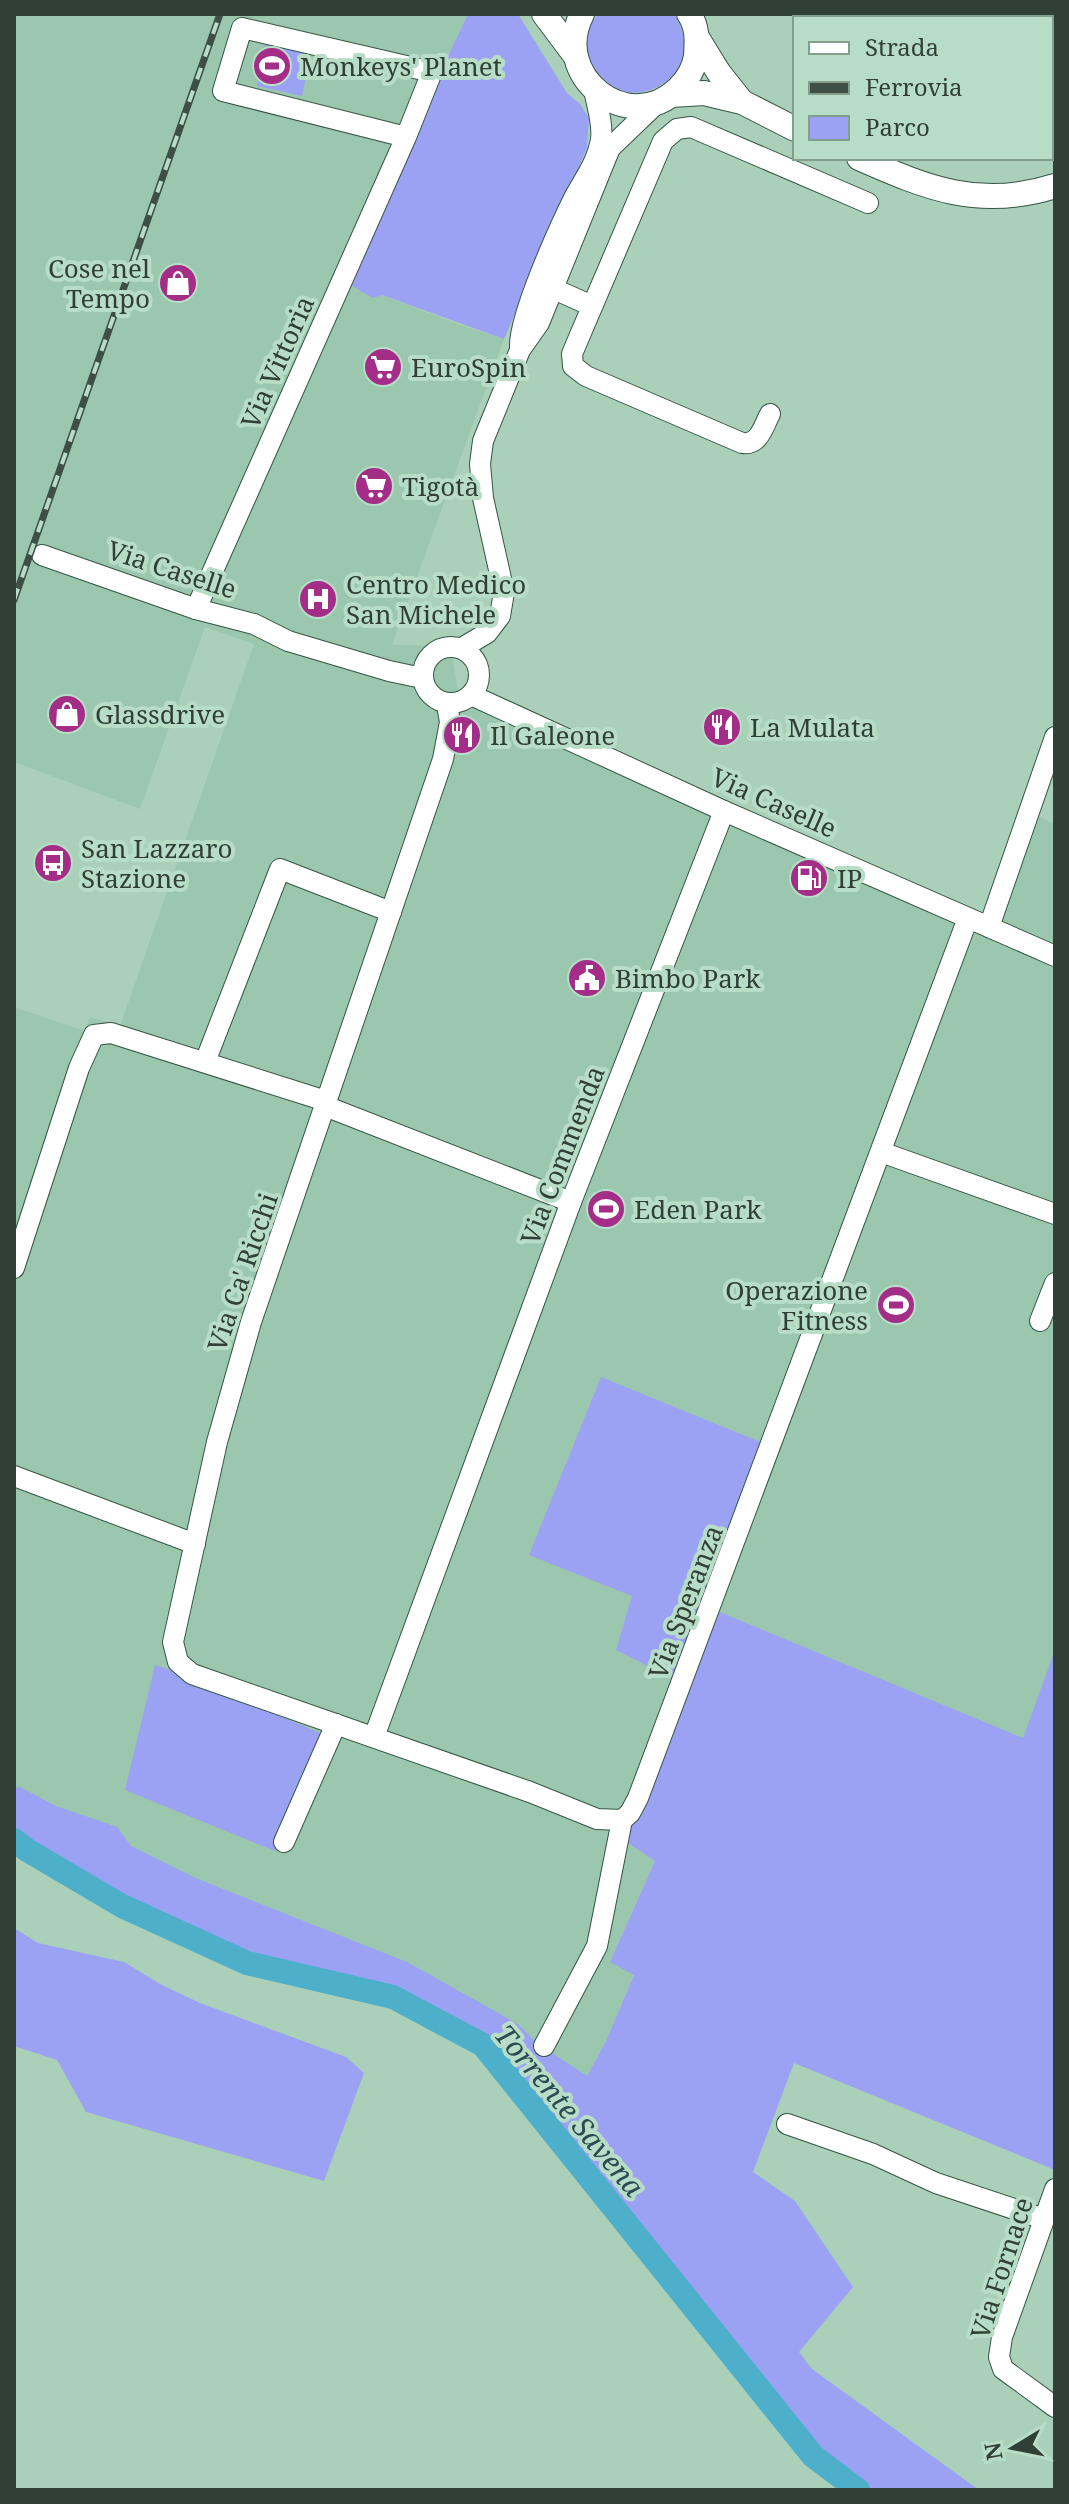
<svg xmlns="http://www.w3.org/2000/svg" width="1069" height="2504" viewBox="0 0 1069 2504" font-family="'Noto Serif',serif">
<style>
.built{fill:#9ac7ad}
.green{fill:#9ba2f4}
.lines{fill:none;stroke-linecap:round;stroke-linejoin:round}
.river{stroke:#4dafca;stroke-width:24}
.minor-casing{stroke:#345543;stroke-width:22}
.major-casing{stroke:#345543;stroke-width:26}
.minor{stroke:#fff;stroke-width:20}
.major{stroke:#fff;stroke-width:24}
.rail-casing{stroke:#3e4f45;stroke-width:7}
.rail{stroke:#b8ddc7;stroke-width:4;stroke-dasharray:12;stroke-linecap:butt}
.labels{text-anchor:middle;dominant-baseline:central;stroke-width:8;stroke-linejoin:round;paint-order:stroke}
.poi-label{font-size:26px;fill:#314037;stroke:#b8ddc7;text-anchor:start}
.street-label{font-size:26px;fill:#314037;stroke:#b8ddc7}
.water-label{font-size:28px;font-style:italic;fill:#2b4a53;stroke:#b8ddc7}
</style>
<rect width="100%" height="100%" fill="#abd0ba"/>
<!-- built -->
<g class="built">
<path d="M14,14h454l-126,266 118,45 44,14 -112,306 59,1 8,52 533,235 40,-119 23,10v846l-26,71 -316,-132 -80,-13 50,88 -28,176 -44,101 23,13 -28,67 -28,52 -564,-293v-793l71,24 5,-14 30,9 134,-382 -49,-17 -65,182 -126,-47z"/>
<path d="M909,14h146v79l-4,-1v-74h-143z"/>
</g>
<!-- green -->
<g class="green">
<path d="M468,14h50l49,79 13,11 9,14 -2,30 -83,191 -122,-44 -9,3 -31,-18z"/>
<path d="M598,14h76c44,69 -66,115 -86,41 -4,-14 0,-30 10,-41z"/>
<path d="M266,41l45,10 -9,45 -45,-10z"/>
<path d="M601,1377l169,69 -57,163 310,129 32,-88v520l-261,-107 -41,109 42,29 58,86 -54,65 13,17 167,121h-121l-45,-34 -330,-411 -90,-48 -146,-34 -125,-57 -95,-56 -13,-10v-49l4,-5 38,20 61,21 14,19 67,33 209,83 111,62 19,19 50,33 19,-35 28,-66 -24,-13 45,-101 -30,-20 58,-157 -67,-34 16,-54 -103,-41z"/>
<path d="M155,1665l21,7 149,63 -50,116 -150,-61z"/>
<path d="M14,1928l24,15 86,19 36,22 40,19 146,54 18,16 -40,108 -238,-69 -29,-52 -43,-14z"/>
</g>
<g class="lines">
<!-- river -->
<path class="river" d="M14,1840l13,10 95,56 125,57 146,34 90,48 330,411 45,34"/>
<defs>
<g id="minor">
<path d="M554,289l38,17"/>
<path d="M520,348c-2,-30 40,-122 55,-152 10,-18 23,-36 26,-57 2,-16 -4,-33 -7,-49"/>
<path d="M770,414c-7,13 -11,32 -28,29l-156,-67 -13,-10 -1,-12 8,-19 83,-194 14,-12 14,-2 177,76"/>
<path d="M42,555l154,54 58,15 34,17 101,30 33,7"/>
<path d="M196,609l210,-472 26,-65 -190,-44 -19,63 183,46"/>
<circle cx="451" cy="675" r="28"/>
<path d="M462,648l25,-15 13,-17 4,-24 -21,-94 -3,-34 3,-23 37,-91 19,-27 71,-175 47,-45"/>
<path d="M471,695l253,116 331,145"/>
<path d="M447,705l3,17 -7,37 -192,563 -34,120 -44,200 5,20 14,12 338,118 67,27 25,1 8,-7 8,-15 330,-880"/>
<path d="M989,927l66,-190"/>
<path d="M205,1062l75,-193 111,43"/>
<path d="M325,1106l246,96"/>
<path d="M881,1152l174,62"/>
<path d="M14,1268l65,-200 15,-33 17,-2 215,68"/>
<path d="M1040,1321l15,-38"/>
<path d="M14,1476l181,68"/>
<path d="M374,1737l197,-535 153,-391"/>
<path d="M284,1842l52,-118"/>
<path d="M544,2046l53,-100 25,-126"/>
<path d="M787,2124l86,30 63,29 108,36"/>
<path d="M1055,2189l-53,148 -3,20 4,12 52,38"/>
</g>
<g id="major">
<path d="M544,14l30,40"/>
<path d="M582,14c-32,62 46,123 96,75 9,-9 16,-20 18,-33 1,-15 2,-29 -7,-42"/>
<path d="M698,39l21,34 23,29"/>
<path d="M671,95l33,-2 38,9 53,27"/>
<path d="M859,158c68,30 120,52 196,28"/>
</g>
</defs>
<!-- minor casing -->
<use href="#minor" class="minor-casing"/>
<!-- major casing -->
<use href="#major" class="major-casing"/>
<!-- minor -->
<use href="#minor" class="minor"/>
<!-- major -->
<use href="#major" class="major"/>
<defs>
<path id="rail" d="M14,600l206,-586"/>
</defs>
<!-- rail casing -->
<use href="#rail" class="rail-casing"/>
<!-- rail -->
<use href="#rail" class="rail"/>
</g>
<!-- icons -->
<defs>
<symbol id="stadium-disc" viewBox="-11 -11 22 22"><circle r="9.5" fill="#a42e87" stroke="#b8ddc7"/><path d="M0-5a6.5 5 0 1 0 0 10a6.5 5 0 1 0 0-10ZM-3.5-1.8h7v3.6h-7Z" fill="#fff"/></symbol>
<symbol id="shop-disc" viewBox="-11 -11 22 22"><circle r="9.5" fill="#a42e87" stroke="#b8ddc7"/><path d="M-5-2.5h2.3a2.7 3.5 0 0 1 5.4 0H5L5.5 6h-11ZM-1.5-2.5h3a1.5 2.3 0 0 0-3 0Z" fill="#fff"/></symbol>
<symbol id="supermarket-disc" viewBox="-11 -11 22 22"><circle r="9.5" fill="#a42e87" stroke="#b8ddc7"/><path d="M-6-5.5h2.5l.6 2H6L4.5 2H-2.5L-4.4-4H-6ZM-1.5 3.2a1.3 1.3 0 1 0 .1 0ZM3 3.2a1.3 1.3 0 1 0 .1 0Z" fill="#fff"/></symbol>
<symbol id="hospital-disc" viewBox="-11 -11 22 22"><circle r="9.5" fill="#a42e87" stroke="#b8ddc7"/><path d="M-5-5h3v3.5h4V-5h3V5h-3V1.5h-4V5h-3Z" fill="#fff"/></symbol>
<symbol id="restaurant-disc" viewBox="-11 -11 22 22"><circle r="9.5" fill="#a42e87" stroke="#b8ddc7"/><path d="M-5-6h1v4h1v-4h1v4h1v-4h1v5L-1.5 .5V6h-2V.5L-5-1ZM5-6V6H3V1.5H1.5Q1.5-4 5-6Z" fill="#fff"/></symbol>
<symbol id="bus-disc" viewBox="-11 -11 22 22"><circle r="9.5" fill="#a42e87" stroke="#b8ddc7"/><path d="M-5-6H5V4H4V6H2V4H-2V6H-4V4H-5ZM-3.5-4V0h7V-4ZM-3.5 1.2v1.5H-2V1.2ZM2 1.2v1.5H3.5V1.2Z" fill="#fff"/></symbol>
<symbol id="fuel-disc" viewBox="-11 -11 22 22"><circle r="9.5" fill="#a42e87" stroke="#b8ddc7"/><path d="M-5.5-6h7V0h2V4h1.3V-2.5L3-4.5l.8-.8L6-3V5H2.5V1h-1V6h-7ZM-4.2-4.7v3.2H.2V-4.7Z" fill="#fff"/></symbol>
<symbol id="civic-disc" viewBox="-11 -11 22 22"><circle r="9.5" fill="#a42e87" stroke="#b8ddc7"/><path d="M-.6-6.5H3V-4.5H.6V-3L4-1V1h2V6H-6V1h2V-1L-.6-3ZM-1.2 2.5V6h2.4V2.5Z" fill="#fff"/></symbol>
</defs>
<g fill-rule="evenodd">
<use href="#stadium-disc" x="250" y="44" width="44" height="44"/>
<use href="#shop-disc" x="156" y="261" width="44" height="44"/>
<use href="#supermarket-disc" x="361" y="345" width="44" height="44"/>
<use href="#supermarket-disc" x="352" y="464" width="44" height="44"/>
<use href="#hospital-disc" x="296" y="577" width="44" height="44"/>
<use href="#shop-disc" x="45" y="692" width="44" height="44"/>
<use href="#restaurant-disc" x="700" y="705" width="44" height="44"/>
<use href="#restaurant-disc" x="440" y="713" width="44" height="44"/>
<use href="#bus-disc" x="31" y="841" width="44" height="44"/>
<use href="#fuel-disc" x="787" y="856" width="44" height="44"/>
<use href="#civic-disc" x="565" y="956" width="44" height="44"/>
<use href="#stadium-disc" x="584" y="1187" width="44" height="44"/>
<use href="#stadium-disc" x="874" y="1283" width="44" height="44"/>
</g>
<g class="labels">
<!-- poi labels -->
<g class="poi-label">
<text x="300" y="66">Monkeys' Planet</text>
<text x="150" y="268" text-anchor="end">Cose nel<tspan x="150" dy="30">Tempo</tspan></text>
<text x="411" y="367">EuroSpin</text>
<text x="402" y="486">Tigotà</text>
<text x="346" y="584">Centro Medico<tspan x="346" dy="30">San Michele</tspan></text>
<text x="95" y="714">Glassdrive</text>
<text x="750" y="727">La Mulata</text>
<text x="490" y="735">Il Galeone</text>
<text x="81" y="848">San Lazzaro<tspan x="81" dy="30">Stazione</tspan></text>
<text x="837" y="878">IP</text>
<text x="615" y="978">Bimbo Park</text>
<text x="634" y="1209">Eden Park</text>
<text x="868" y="1290" text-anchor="end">Operazione<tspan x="868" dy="30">Fitness</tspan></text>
</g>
<!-- street labels -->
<g class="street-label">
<text transform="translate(277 362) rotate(-66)">Via Vittoria</text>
<text transform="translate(172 569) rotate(18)">Via Caselle</text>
<text transform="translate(774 802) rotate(24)">Via Caselle</text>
<text transform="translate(562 1155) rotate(-69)">Via Commenda</text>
<text transform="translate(242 1272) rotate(-71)">Via Ca' Ricchi</text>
<text transform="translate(685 1602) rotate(-69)">Via Speranza</text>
<text transform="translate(1001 2268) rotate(-72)">Via Fornace</text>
</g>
<!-- water labels -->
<g class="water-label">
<text transform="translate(570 2110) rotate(50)">Torrente Savena</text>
</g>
</g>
<!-- border -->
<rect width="1069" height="2504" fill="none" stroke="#314037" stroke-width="32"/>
<!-- legend -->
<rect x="793" y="16" width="260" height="144" fill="#b8ddc7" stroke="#829e8d" stroke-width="2"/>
<rect x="809" y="42" width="40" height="12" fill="#ffffff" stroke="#829e8d" stroke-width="2"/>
<text x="865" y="56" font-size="24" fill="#314037">Strada</text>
<rect x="809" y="82" width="40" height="12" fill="#3e4f45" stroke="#829e8d" stroke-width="2"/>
<text x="865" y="96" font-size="24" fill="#314037">Ferrovia</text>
<rect x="809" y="116" width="40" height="24" fill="#9ba2f4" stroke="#829e8d" stroke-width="2"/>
<text x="865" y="136" font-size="24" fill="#314037">Parco</text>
<!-- north arrow -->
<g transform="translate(1013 2448) rotate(260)" stroke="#b8ddc7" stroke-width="6" paint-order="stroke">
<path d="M0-6L14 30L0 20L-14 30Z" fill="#314037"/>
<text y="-12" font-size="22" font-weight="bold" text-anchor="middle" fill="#314037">N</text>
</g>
</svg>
